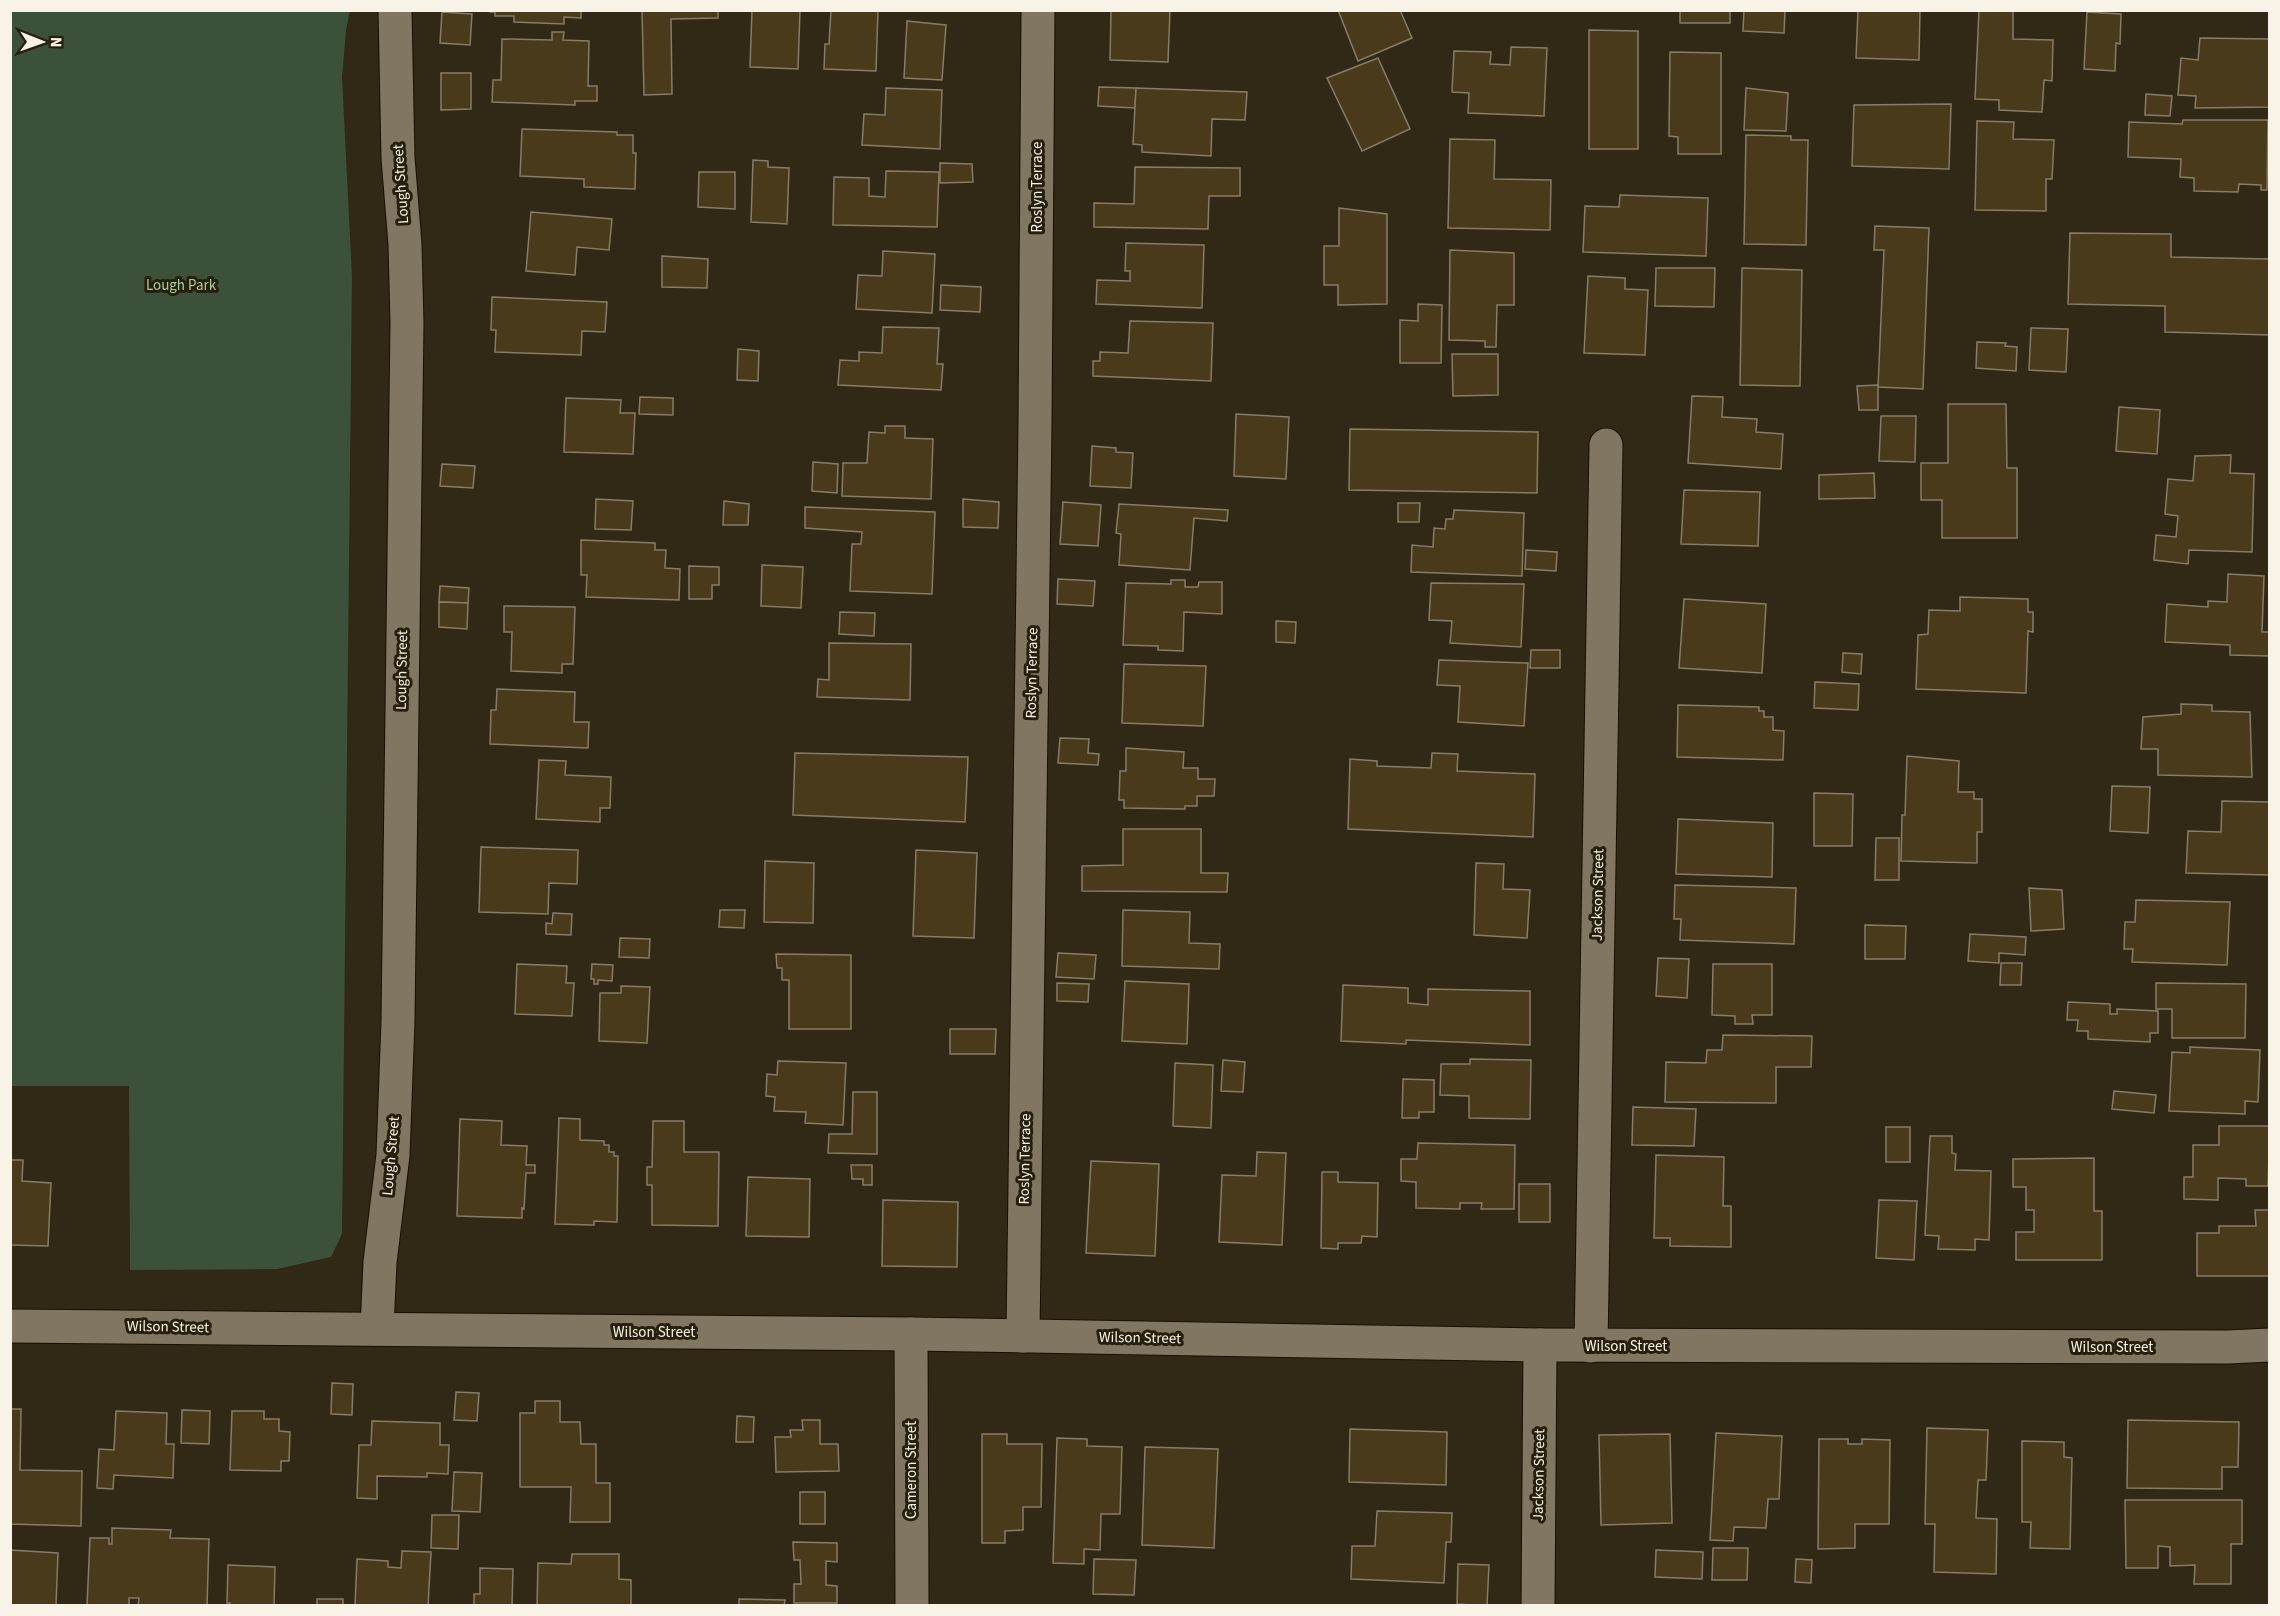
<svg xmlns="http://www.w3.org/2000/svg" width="2280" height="1616" viewBox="0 0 2280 1616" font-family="'Source Sans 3',sans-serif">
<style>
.green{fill:#3b5139}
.building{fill:#483a1a;stroke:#867c67;stroke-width:1.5}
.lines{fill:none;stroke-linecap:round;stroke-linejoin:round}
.minor-casing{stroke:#191001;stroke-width:35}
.tertiary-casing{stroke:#191001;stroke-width:35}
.minor{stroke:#817661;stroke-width:33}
.tertiary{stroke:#817661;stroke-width:33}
.labels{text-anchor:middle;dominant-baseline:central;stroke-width:6;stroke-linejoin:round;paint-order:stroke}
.street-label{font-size:15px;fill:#f8f2e7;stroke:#271e0c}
.park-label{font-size:15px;fill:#a3d1a0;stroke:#271e0c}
</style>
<rect width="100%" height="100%" fill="#312815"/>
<!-- green -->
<path class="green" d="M12,11h338l-4,19 -4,47 10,200 -10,957 -11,23 -54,12 -147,1 -1,-184h-118z"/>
<!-- building -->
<g class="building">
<path d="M490,10h91v8l-17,-1v7l-50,-2v-6h-19v-4h-5z"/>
<path d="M642,10h76v8l-47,1 1,75 -28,1z"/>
<path d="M752,10h48l-2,59 -48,-2z"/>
<path d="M831,10h47l-2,61 -52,-2 1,-25h4z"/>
<path d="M1111,10h59l-2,52 -58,-2z"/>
<path d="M1338,10h62l12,28 -54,23z"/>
<rect x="1680" y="10" width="50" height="13"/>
<path d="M1744,10h57l-16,1 -1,22 -41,-2z"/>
<path d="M1858,10h62l-1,50 -63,-2z"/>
<path d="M1979,10h34v29l40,1 -1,41 -8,-1 -2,32 -43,-2v-10l-24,-1z"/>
<path d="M442,12l30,2 -2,31 -30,-2z"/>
<path d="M2087,12l34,2 -1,30 -4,-1 -1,28 -31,-2z"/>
<path d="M907,21l39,4 -4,55 -38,-2z"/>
<path d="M1589,30l49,1v118h-49z"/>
<path d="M552,32h12l-1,8 26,1 -1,45h9v15h-22v4l-83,-3 1,-22h8l1,-41 50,1z"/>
<path d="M2200,38l70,1v68l-75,1 1,-12 -18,-1 3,-37 17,2z"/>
<path d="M1511,47l36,1 -3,68 -76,-3 1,-20 -17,-1 2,-41 37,1 -1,12 20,1z"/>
<path d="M1670,52l51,1v101h-43v-17l-9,-1z"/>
<path d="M1378,58l32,71 -48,22 -35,-73z"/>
<path d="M441,73h30v36l-30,1z"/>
<path d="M1099,87l37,1 -1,20 -37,-2z"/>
<path d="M886,88l56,2 -2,59 -78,-4 2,-31 21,1z"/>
<path d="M1136,88l111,4 -2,28 -33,-1 -1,37 -69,-4v-7l-9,-1z"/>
<path d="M1746,88l42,5 -2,38 -42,-1z"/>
<path d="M2146,94l26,2 -2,20 -25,-1z"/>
<path d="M1951,104l-2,65 -97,-3 2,-61z"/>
<path d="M2183,120h85l-1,70h-6v-5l-22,-1 -1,8 -44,-1v-13l-14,-1 1,-18 -53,-2 1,-35 53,2z"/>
<path d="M1977,121l37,1 -1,17 41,1 -2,39h-6v32l-71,-1z"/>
<path d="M522,129l95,3v3h16v18h3l-1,36 -51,-2v-8l-64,-3z"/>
<path d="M1746,135l45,1v4h17l-2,105 -62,-1z"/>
<path d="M1450,139l45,1 -1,39 57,1 -1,50 -102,-2z"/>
<path d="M753,160l15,1v6l21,1 -2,56 -36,-2z"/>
<path d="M940,163l32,1 1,18 -33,1z"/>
<path d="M1135,167l105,1v28h-31l-1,33 -114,-2v-24l40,1z"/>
<path d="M886,171l53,1 -2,55 -104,-2 1,-48 35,1v18l16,1z"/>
<path d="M699,172h36v37l-37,-2z"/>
<path d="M1620,195l88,3 -2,58 -123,-4 2,-46 34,1z"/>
<path d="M1339,208l48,6v90l-49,1v-20h-14v-39h15z"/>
<path d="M531,212l81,7 -3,31 -32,-3 -2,28 -49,-4z"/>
<path d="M1875,226l54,2 -6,161 -45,-2 6,-137h-10z"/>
<path d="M2070,233l101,1v23l99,2v76l-105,-3v-26l-97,-2z"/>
<path d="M1126,243l78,2 -2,63 -106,-4 1,-24 33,1v-10h-5z"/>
<path d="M1450,250l64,3v52h-17l-1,42h-11v-6l-36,-1z"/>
<path d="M883,251l52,3 -3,59 -76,-4 2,-34 24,1z"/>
<path d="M662,256l46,3 -1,29 -45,-1z"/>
<path d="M1656,268h59l-1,39 -59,-1z"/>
<path d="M1742,268l60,2 -2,116 -60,-1z"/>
<path d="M1588,276l37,2v11l23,1 -3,65 -61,-2z"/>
<path d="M941,285l40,2 -1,25 -40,-2z"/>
<path d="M492,297l115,5 -2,30 -23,-1 -1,24 -86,-3 1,-22h-5z"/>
<path d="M1418,304l24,1 -1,58h-41v-43l18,1z"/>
<path d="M1130,321l83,2 -2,58 -118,-5v-15h7v-9l28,1z"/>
<path d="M883,327l56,1 -2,36h6l-2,26 -103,-5 2,-25 19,1v-9l23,1z"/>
<path d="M2031,328l37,1 -2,43 -37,-2z"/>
<path d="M1977,342l29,1 -1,3 12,1 -1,24 -40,-3z"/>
<path d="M738,349l21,2 -1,30 -21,-1z"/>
<path d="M1452,354h46v41l-45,1z"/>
<path d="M1878,385v25h-19l-2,-24z"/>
<path d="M1692,396l31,1 -1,20 35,2 -1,13 27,2 -2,35 -93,-6z"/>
<path d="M640,397l33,1v17l-34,-1z"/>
<path d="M566,398l55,2 -1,13h15l-2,41 -69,-2z"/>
<path d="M1948,404h58l1,64h10v70h-75v-38h-21v-37h27z"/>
<path d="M2119,407l41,3 -3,44 -41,-3z"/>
<path d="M1236,414l53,3 -3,62 -52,-3z"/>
<path d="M1881,416h35l-1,46 -36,-1z"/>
<path d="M885,426h20v12l28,1 -2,60 -89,-3 1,-33h24l2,-31 16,1z"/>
<path d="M1350,429l188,3 -1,61 -188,-3z"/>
<path d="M1092,446l24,2v4l17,1 -2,35 -41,-2z"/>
<path d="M2231,455l-1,18 24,1 -2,78 -63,-2 -1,14 -34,-4 2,-25 20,2 2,-21 -13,-2 3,-35 25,2 2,-25z"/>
<path d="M813,462l25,2 -1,29 -25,-2z"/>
<path d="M442,464l33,2 -2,22 -33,-2z"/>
<path d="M1874,473l1,25 -56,1v-24z"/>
<path d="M1684,490l76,2 -2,54 -77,-2z"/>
<path d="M596,499l37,2 -2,29 -36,-1z"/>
<path d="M963,499l36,3 -1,26 -35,-1z"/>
<path d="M724,501l25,3 -1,21h-25z"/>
<path d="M1063,502l38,3 -3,41 -38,-2z"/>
<path d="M1398,503h22l-1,19h-21z"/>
<path d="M1119,504l109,6 -1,11 -33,-3 -4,52 -71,-5 2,-31 -5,-1z"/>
<path d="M805,507l130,5 -3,82 -82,-3 2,-47h9l1,-12 -57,-4z"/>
<path d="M1454,510l70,3 -2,63 -111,-4 1,-27 21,2 1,-19 11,1 1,-10h7z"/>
<path d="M581,540l74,3v7h11l-1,18 15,1 -1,31 -93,-3 1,-22h-6z"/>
<path d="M1526,550l31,2 -1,19 -31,-2z"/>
<path d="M762,565l41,2 -2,41 -40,-2z"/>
<path d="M689,566l30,1v18h-7v14h-23z"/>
<path d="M2228,574l36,2 -2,56h8v24l-40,-1v-10l-65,-3 2,-38 41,3v-6l19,1z"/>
<path d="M1058,579l37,2 -2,25 -36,-2z"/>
<path d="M1171,580h14v7h13l1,-5h23v32l-38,-2 -1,39 -25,-1v-4l-35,-1 3,-62 45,1z"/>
<path d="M1431,583l93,1 -3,63 -71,-4 2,-22 -23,-1z"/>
<path d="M440,586l29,2 -1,15 -29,-1z"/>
<path d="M1960,597l68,2v13h5v20l-5,-1 -2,62 -110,-4 2,-54 10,-1 1,-24 31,1z"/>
<path d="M1684,599l82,5 -4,69 -83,-5z"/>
<path d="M439,602l29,1 -1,26 -28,-2z"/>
<path d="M504,606l71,1 -2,57h-11v9l-51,-2 1,-39h-8z"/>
<path d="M840,612l35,1 -1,23 -35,-2z"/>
<path d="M1276,621l20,1 -1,21 -19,-1z"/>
<path d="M829,643l82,1 -1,56 -93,-3 1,-18 11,1z"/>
<path d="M1531,650h29v18h-30z"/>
<path d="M1843,653l19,1 -1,20 -19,-2z"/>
<path d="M1439,660l89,3 -4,63 -66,-4 2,-36 -23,-1z"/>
<path d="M1124,664l82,2 -3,60 -81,-3z"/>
<path d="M1815,682l44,2 -1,26 -44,-2z"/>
<path d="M497,689l78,3 -1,30h15l-1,26 -98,-4 1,-34h5z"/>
<path d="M2181,704l31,1v6l38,1 2,65 -94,-2v-26h-17l2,-32 38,-3z"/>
<path d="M1678,705l81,2v4h5v6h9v13l11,1 -1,29 -106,-3z"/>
<path d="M1060,738l29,1 -1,14 11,1 -1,11 -40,-2z"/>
<path d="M1126,748l58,4 -1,16h15v11h17l-1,17h-17v10h-12v3l-61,-1v-8h-5l1,-29h6z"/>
<path d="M795,753l173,4 -3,65 -172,-7z"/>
<path d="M1432,753l26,1 -1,17 78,3 -2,63 -185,-8 2,-70 27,2v5l54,2z"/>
<path d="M1907,756l52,5 -1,31h16v7h8v33h-5v31l-76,-2 1,-46h3z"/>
<path d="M539,760l27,1 -1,14 46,2 -1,31h-10v14l-64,-3z"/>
<path d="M2112,786l38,1 -2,46 -38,-2z"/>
<path d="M1814,793l39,1 -1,52h-38z"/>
<path d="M2222,801l48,1v73l-84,-2 2,-42 33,1z"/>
<path d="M1678,819l95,4 -1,54 -96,-3z"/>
<path d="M1123,829h78v44h27l-1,19 -145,-1v-25l41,-1z"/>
<path d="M1876,838h23v42h-24z"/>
<path d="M481,847l97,3 -1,34 -28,-1 -1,31 -69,-2z"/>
<path d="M916,850l61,3 -3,85 -61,-2z"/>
<path d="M765,861l49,2 -1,60 -49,-1z"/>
<path d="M1476,863l28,1 -1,25 27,1 -3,48 -53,-3z"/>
<path d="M1675,885l121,3 -2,56 -114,-4 1,-21h-7z"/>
<path d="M2029,888l33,2 2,39 -33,2z"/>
<path d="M2136,900l94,2 -3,63 -95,-3 1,-13h-9l1,-27h10z"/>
<path d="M720,910h25l-1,18 -25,-1z"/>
<path d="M1123,910l67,2 -1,31 31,1 -1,25 -97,-3z"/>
<path d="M553,913l19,1 -1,21 -25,-1v-11l6,1z"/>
<path d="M1865,925l41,1 -1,33h-40z"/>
<path d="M1970,934l56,3 -1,18 -26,-2v10l-31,-2z"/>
<path d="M620,938l30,1 -1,19 -30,-1z"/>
<path d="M1058,953l38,2 -2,24 -38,-2z"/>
<path d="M776,954l75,1v74h-62v-49h-7v-12h-5z"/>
<path d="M1658,958l31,1 -2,39 -31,-2z"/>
<path d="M2001,963h21l-1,22h-21z"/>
<path d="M517,964l50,2 -1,17h8l-2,33 -57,-2z"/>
<path d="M592,964l21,1 -1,16 -14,-1v4h-4v-5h-3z"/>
<path d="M1713,964h59v51h-20l1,9h-18v-8l-23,-1z"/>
<path d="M1125,981l64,3 -2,60 -65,-3z"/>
<path d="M1057,983l32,1 -1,18 -31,-1z"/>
<path d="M2156,983l90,1 -1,54h-73v-29h-16z"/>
<path d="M1343,985l65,3v15l20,2v-16l102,2v54l-124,-5v4l-65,-3z"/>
<path d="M621,986l29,1 -3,56 -48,-2 1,-48h21z"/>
<path d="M2068,1002l42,2v10h7v-5l41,2v22h-8v9l-62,-3v-8h-11l1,-11h-11z"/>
<path d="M950,1029h46l-1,25h-45z"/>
<path d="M1723,1035l89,1 -1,31h-35v36l-111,-1 1,-40 40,1 1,-13h15z"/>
<path d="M2190,1047l70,3 -2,52 -13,-1v13l-76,-3 3,-59 18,1z"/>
<path d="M1470,1059l61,1 -1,59 -61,-1v-22l-29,-1 1,-31h29z"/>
<path d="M1223,1060l22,2 -2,30 -22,-1z"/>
<path d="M778,1061l68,2 -3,62 -38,-2 1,-11 -32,-1 1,-14 -9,-1 1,-22 10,1z"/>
<path d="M1175,1063l38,2 -2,63 -38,-2z"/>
<path d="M1403,1079l31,1v32h-15v6h-17z"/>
<path d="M2114,1091l42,4 -2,18 -42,-4z"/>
<path d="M853,1092h24v62l-49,-1 1,-19h23z"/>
<path d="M1633,1107l63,2 -2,37 -62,-1z"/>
<path d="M559,1118l21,1v21l24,1v4h5v7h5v4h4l-1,66 -23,-1v4l-39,-1z"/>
<path d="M460,1119l42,2 -1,24 26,1 -1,19h9v8h-9l-2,36 -2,-1v10l-65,-2z"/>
<path d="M653,1121h31v31h35l-1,74 -66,-1v-40h-5v-18h5z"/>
<path d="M2219,1126h51l-2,60h-22v-7l-28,-1v22l-34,-1v-22h9v-32h26z"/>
<rect x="1886" y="1127" width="24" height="35"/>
<path d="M1930,1136h22v17l4,1 -1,16 36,1 -2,69 -14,-1v11l-37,-1 1,-13 -14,-1z"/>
<path d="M1418,1143l97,2 -1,64h-33l1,-6h-22v6l-44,-1v-26l-15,-1v-22h16z"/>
<path d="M1257,1152l29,1 -4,92 -63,-3 3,-67 34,1z"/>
<path d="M1656,1155l68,2 -1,49h8v41l-61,-1v-8h-16z"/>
<path d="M2094,1158v53h8v49h-86v-28h18v-22h-8v-23h-13v-28z"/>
<path d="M10,1160h13l-1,21 29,2 -3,63 -38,-1z"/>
<path d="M1091,1161l68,3 -4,92 -69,-3z"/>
<path d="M851,1165h21v20h-9v-6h-11z"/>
<path d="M1322,1172h16v10l40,1 -1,54 -15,-1 -1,7h-23v6l-17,-1z"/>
<path d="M748,1177l62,2 -1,58 -63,-1z"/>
<rect x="1519" y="1184" width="31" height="38"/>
<path d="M883,1200l75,2 -1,65 -75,-1z"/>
<path d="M1879,1200l38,1 -3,59 -38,-2z"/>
<path d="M2255,1210h15v66h-73v-43h22v-7h37z"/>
<path d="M332,1383l21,1 -1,31 -21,-1z"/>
<path d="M456,1392l23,1 -2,28 -23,-1z"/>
<path d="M535,1401h25v21h20l1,22h15v39h14v39h-40l1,-35h-51v-74h15z"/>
<path d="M10,1409h11l-1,61 62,1 -1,55 -71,-2z"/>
<path d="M182,1410l28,1 -1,33 -28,-1z"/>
<path d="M116,1411l51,2 -1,31h8l-1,34 -59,-3 -1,14 -16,-1 2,-39 15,1z"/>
<path d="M232,1411h32v8h15v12l11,1 -1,29h-8v10l-51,-1z"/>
<path d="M737,1416l17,1 -1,25h-17z"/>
<path d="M802,1420h18v24h18l1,27 -63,1 -1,-35h16l-1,-7h13z"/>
<path d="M2128,1420l111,2 -1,45h-16v22l-95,-1z"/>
<path d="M372,1421l68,2v22h9l-1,29 -21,-1v4l-50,-1v23l-20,-1 2,-53h12z"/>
<path d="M1927,1428l61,2 -2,50h-8l-2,38 21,1 -1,55 -62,-2 1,-48h-10z"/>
<path d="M1350,1429l97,3 -1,53 -97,-3z"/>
<path d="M1716,1433l66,3 -3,63h-11l-2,29 -32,-1 -1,14 -23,-1z"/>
<path d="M982,1434h25v10h35l-1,63h-18v23l-18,1v12h-23z"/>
<path d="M1670,1434l2,89 -71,2 -2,-90z"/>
<path d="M1057,1438l30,1v7l35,1 -2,67h-19l-1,36 -16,-1v15l-31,-1z"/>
<path d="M1819,1439h29v5h14v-5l28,1 -1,84h-34v24l-37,1z"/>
<path d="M2022,1441l42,1v15l8,1 -2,91 -40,-1 1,-26h-9z"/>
<path d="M1145,1447l73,2 -4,99 -72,-3z"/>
<path d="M454,1472l28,1 -2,39 -28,-1z"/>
<rect x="800" y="1492" width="25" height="32"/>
<path d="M2125,1500h117v44h-11v40h-37l1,-19 -25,1v-19l-12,-1v22h-32z"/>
<path d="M1377,1511l75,2 -1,29h-5l-2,41 -93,-4 1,-33h23z"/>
<path d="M432,1515h27l-1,34 -27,-1z"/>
<path d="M112,1528l59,2 -1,8 39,1 -2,67h-69l1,-8h-10v8h-42l3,-68h19v6h3z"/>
<path d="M793,1542l44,1v19l-11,-1v24l11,1v17h-43v-19h7l-1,-24h-6z"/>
<path d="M1713,1548h35l-1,32h-35z"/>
<path d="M10,1550l48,3 -2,53h-46z"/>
<path d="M1656,1550l47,2 -1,27 -47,-2z"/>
<path d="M402,1551l29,1 -3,54h-73l2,-47 31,2v6l13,1z"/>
<path d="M572,1554h47v25l12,1v26h-94l1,-43 33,1z"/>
<path d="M1094,1559l42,1 -2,35 -41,-1z"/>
<path d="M1796,1559l16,1 -1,23 -16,-1z"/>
<path d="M1458,1564l31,1 -2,41 -30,-2z"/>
<path d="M228,1565l47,2 -1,39h-44v-3h-3z"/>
<path d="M480,1568l33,1 -1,37h-38v-12h6z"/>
<rect x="317" y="1599" width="26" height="7"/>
<path d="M739,1599l46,1 -1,6h-45z"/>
</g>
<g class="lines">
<defs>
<g id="minor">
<path d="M377,1329l3,-67 13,-107 5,-134 9,-698 -2,-79 -7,-86 -3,-148"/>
<path d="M911,1334l1,272"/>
<path d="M1023,1336l12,-913 3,-413"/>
<path d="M1591,1346l15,-901"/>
<path d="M1538,1606l2,-261"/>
</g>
<path id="tertiary" d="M10,1326l901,8 629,11 688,2 42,-2"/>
</defs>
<!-- minor casing -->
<use href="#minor" class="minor-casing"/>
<!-- tertiary casing -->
<use href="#tertiary" class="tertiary-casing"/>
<!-- minor -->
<use href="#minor" class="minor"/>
<!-- tertiary -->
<use href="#tertiary" class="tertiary"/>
</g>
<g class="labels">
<!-- street labels -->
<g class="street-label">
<text transform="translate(401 184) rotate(-94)">Lough Street</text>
<text transform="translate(1037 187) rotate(-90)">Roslyn Terrace</text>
<text transform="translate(402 670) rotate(-89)">Lough Street</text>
<text transform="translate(1032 673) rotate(-89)">Roslyn Terrace</text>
<text transform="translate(1598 895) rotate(-89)">Jackson Street</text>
<text transform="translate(391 1156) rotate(-85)">Lough Street</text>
<text transform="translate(1025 1159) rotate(-89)">Roslyn Terrace</text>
<text transform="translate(168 1327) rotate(1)">Wilson Street</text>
<text x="654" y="1332">Wilson Street</text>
<text transform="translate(1140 1338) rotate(1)">Wilson Street</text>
<text x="1626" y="1346">Wilson Street</text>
<text x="2112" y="1347">Wilson Street</text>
<text transform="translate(911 1470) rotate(-90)">Cameron Street</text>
<text transform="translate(1539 1475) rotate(-89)">Jackson Street</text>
</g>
<!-- park labels -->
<g class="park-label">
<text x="181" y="285">Lough Park</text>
</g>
</g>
<!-- border -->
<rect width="2280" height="1616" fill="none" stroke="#f8f2e7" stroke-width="24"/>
<!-- north arrow -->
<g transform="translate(42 42) rotate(91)" stroke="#271e0c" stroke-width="4.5" paint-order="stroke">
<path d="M0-4.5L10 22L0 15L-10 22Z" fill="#f8f2e7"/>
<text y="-9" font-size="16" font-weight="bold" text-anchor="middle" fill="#f8f2e7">N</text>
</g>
</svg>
